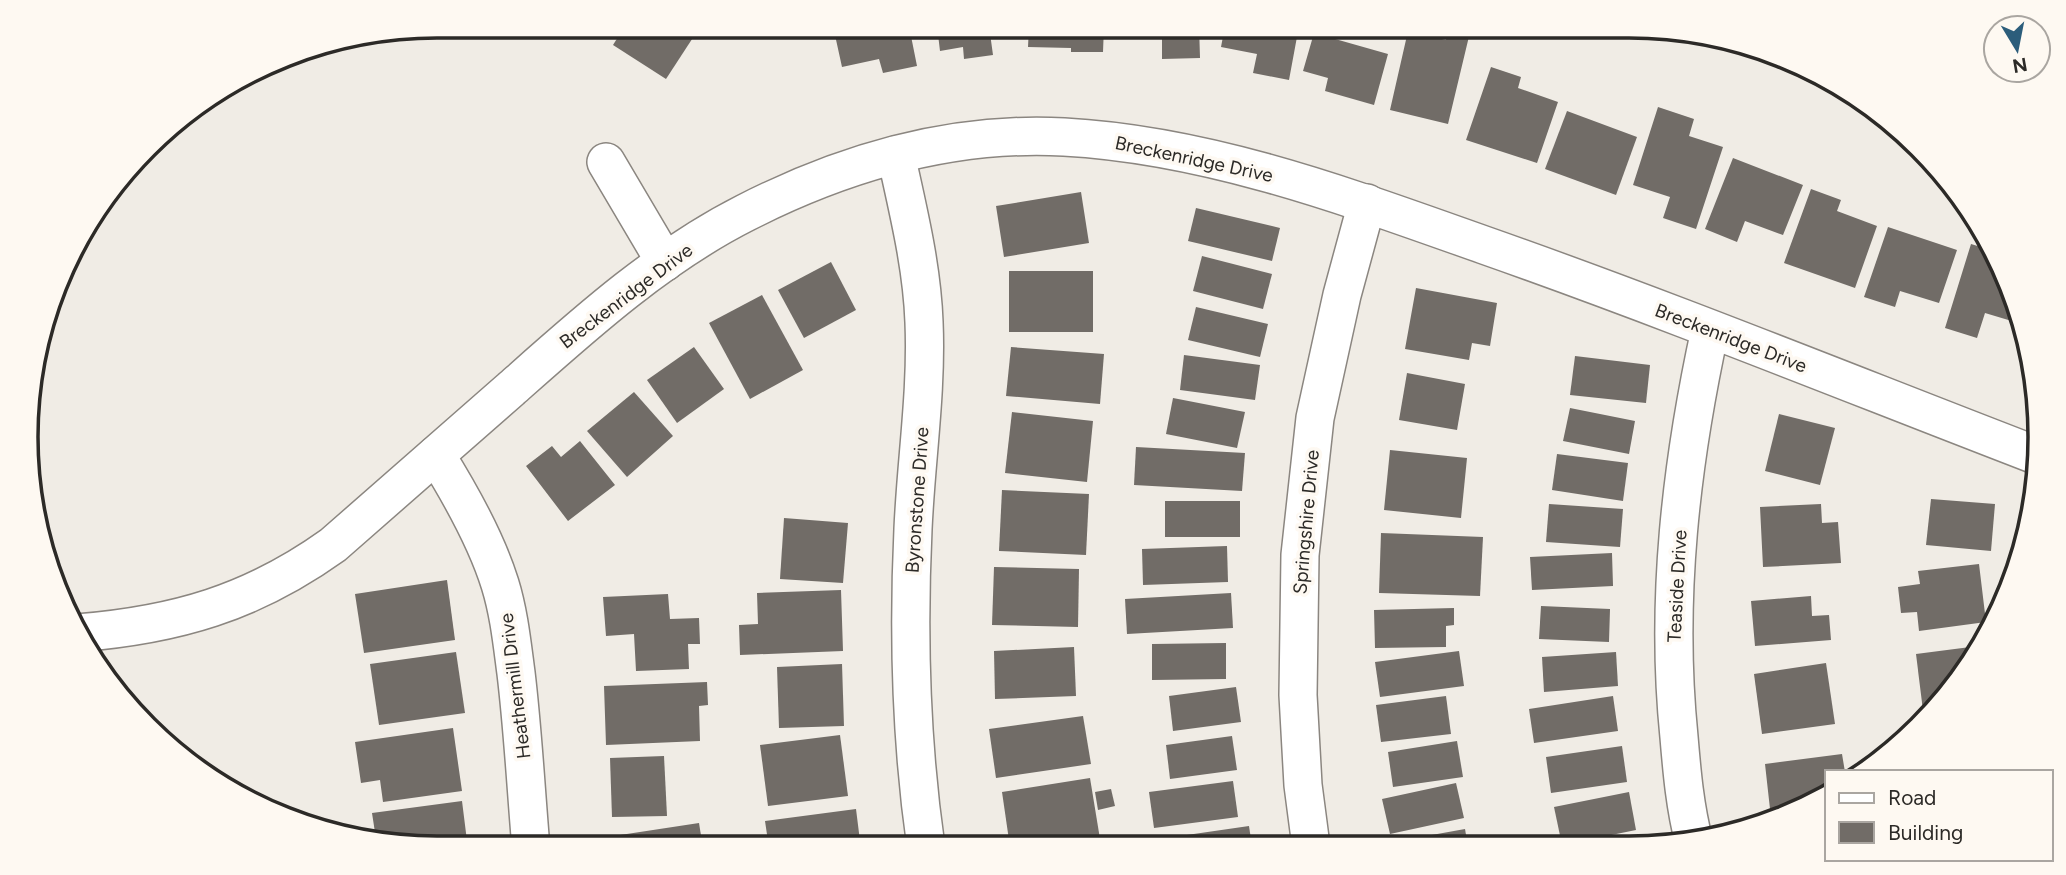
<svg xmlns="http://www.w3.org/2000/svg" width="2066" height="875" viewBox="0 0 2066 875" font-family="Figtree,sans-serif">
<style>
.building{fill:#716c67}
.lines{fill:none;stroke-linecap:round;stroke-linejoin:round}
.minor-casing{stroke:#8b8680;stroke-width:40}
.minor{stroke:#fff;stroke-width:37}
.labels{text-anchor:middle;dominant-baseline:central;stroke-width:7;stroke-linejoin:round;paint-order:stroke}
.street-label{font-size:19px;fill:#2c2a27;stroke:#fef9f2}
.rim{fill:none;stroke:#2c2a27;stroke-width:3.5}
</style>
<rect width="100%" height="100%" fill="#f0ece5"/>
<!-- building -->
<g class="building">
<path d="M625,26h61l10,7 -30,46 -53,-34z"/>
<path d="M833,26h76l8,40 -34,7 -4,-14 -37,8z"/>
<path d="M937,26h52l4,29 -29,4 -1,-12 -23,4z"/>
<path d="M1029,26h75l-1,26h-32v-4l-43,-1z"/>
<path d="M1162,26h37l1,32 -38,1z"/>
<path d="M1225,26h74l-10,54 -36,-7 4,-19 -36,-7z"/>
<path d="M1449,26l22,2 -23,96 -58,-14 18,-79 38,9z"/>
<path d="M1314,33l74,21 -14,51 -49,-14 3,-13 -25,-7z"/>
<path d="M1491,67l30,10 -3,11 40,14 -21,61 -71,-23z"/>
<path d="M1658,107l36,12 -5,17 34,11 -27,82 -33,-11 7,-21 -37,-12z"/>
<path d="M1567,111l70,26 -21,58 -71,-26z"/>
<path d="M1733,158l70,27 -20,50 -38,-14 -8,21 -32,-13z"/>
<path d="M1811,189l30,11 -4,11 40,15 -22,62 -71,-25z"/>
<path d="M1081,192l8,51 -85,14 -8,-51z"/>
<path d="M1196,208l84,20 -8,33 -84,-20z"/>
<path d="M1888,227l69,23 -18,53 -39,-12 -5,16 -31,-10z"/>
<path d="M1971,244l23,7 4,5 17,66 -30,-9 -8,25 -32,-10z"/>
<path d="M1202,256l70,18 -9,35 -70,-18z"/>
<path d="M831,262l25,48 -52,28 -26,-48z"/>
<rect x="1009" y="271" width="84" height="61"/>
<path d="M1416,288l81,15 -7,43 -18,-3 -3,17 -64,-11z"/>
<path d="M762,295l41,75 -53,29 -41,-76z"/>
<path d="M1196,307l72,17 -8,33 -72,-17z"/>
<path d="M694,347l30,42 -47,34 -30,-43z"/>
<path d="M1011,347l93,7 -4,50 -94,-8z"/>
<path d="M1184,355l76,10 -5,35 -75,-10z"/>
<path d="M1575,356l75,9 -4,38 -76,-8z"/>
<path d="M1407,373l58,11 -8,46 -58,-10z"/>
<path d="M634,392l39,44 -46,41 -40,-46z"/>
<path d="M1173,398l72,14 -8,36 -71,-14z"/>
<path d="M1570,408l65,13 -6,33 -66,-13z"/>
<path d="M1012,412l81,9 -6,61 -82,-9z"/>
<path d="M1779,414l56,14 -15,57 -55,-14z"/>
<path d="M580,441l35,44 -47,36 -42,-55 26,-20 9,11z"/>
<path d="M1136,447l109,6 -3,38 -108,-6z"/>
<path d="M1390,450l77,8 -6,60 -77,-8z"/>
<path d="M1557,454l71,9 -5,38 -71,-11z"/>
<path d="M1002,490l87,4 -3,61 -87,-4z"/>
<path d="M1931,499l64,5 -4,47 -65,-6z"/>
<rect x="1165" y="501" width="75" height="36"/>
<path d="M1549,504l74,5 -3,38 -74,-5z"/>
<path d="M1821,504l1,19 16,-1 3,41 -78,4 -3,-60z"/>
<path d="M784,518l64,5 -5,60 -63,-4z"/>
<path d="M1381,533l102,4 -3,59 -101,-3z"/>
<path d="M1227,546l1,36 -85,3 -1,-36z"/>
<path d="M1612,553l1,33 -81,4 -2,-33z"/>
<path d="M1979,564l7,58 -67,9 -2,-19 -16,1 -3,-26 22,-3 -2,-13z"/>
<path d="M994,567l85,2 -1,58 -86,-2z"/>
<path d="M447,580l8,60 -91,13 -9,-59z"/>
<path d="M841,590l2,61 -103,4 -1,-30 19,-1 -1,-31z"/>
<path d="M1231,593l2,35 -106,6 -2,-35z"/>
<path d="M668,594l2,25 29,-1 1,26h-12l1,25 -53,2 -2,-37 -28,2 -3,-39z"/>
<path d="M1811,596l1,20 17,-1 2,25 -76,6 -4,-45z"/>
<path d="M1541,606l69,3 -1,33 -70,-3z"/>
<path d="M1454,608v17l-8,1v21l-71,1 -1,-38z"/>
<path d="M1226,643v36l-74,1v-36z"/>
<path d="M1978,646l-8,20 -46,53 -8,-65z"/>
<path d="M1074,647l2,49 -81,3 -1,-48z"/>
<path d="M1459,651l5,35 -84,11 -5,-35z"/>
<path d="M456,652l9,61 -86,12 -9,-61z"/>
<path d="M1616,652l2,34 -74,6 -2,-35z"/>
<path d="M1826,663l9,61 -73,10 -8,-60z"/>
<path d="M842,664l2,62 -65,2 -2,-61z"/>
<path d="M707,682l1,23 -9,1 1,35 -94,4 -2,-59z"/>
<path d="M1236,687l5,35 -68,9 -4,-35z"/>
<path d="M1446,696l5,38 -70,8 -5,-37z"/>
<path d="M1613,696l5,35 -84,12 -5,-34z"/>
<path d="M1083,716l8,48 -95,14 -7,-49z"/>
<path d="M453,728l9,63 -79,11 -3,-22 -19,3 -6,-41z"/>
<path d="M840,735l8,61 -80,10 -8,-61z"/>
<path d="M1232,736l5,34 -67,9 -4,-34z"/>
<path d="M1457,741l6,36 -70,10 -5,-35z"/>
<path d="M1622,746l5,36 -76,11 -5,-36z"/>
<path d="M1842,754l3,18h-19v20l-18,12 -38,5 -5,-45z"/>
<path d="M664,756l3,60 -55,1 -2,-59z"/>
<path d="M1090,778l10,61 -51,8h-39l-8,-55z"/>
<path d="M1233,781l5,36 -84,11 -5,-36z"/>
<path d="M1456,783l8,35 -74,16 -8,-35z"/>
<path d="M1111,789l4,17 -17,4 -3,-18z"/>
<path d="M1629,792l7,38 -74,15 -8,-38z"/>
<path d="M462,801l6,48h-30l-62,-10 -4,-26z"/>
<path d="M856,809l4,32 -17,3 1,4h-75l-4,-27z"/>
<path d="M699,823l4,25h-95l-1,-11z"/>
<path d="M1249,826l3,20 -77,1 -2,-10z"/>
<path d="M1465,829l3,17h-63l-1,-6z"/>
</g>
<g class="lines">
<defs>
<g id="minor">
<path d="M896,155c12,55 26,111 28,167 3,70 -8,138 -11,207 -5,106 -2,214 13,318"/>
<path d="M606,162l59,100"/>
<path d="M436,455c25,40 50,84 64,129 9,29 12,59 16,89 7,58 10,117 15,175"/>
<path d="M77,633c99,-8 175,-30 256,-88 60,-52 119,-104 178,-156 72,-64 147,-132 234,-176 98,-50 207,-82 319,-76 146,8 284,60 420,108 185,65 367,139 549,209"/>
<path d="M1694,842c-9,-35 -12,-69 -15,-105 -14,-137 2,-273 31,-407"/>
<path d="M1311,846l-8,-61 -5,-90 2,-140 15,-137 27,-123 25,-92"/>
</g>
</defs>
<!-- minor casing -->
<use href="#minor" class="minor-casing"/>
<!-- minor -->
<use href="#minor" class="minor"/>
</g>
<g class="labels">
<!-- street labels -->
<g class="street-label">
<text transform="translate(1194 159) rotate(12)">Breckenridge Drive</text>
<text transform="translate(626 296) rotate(-37)">Breckenridge Drive</text>
<text transform="translate(1731 338) rotate(21)">Breckenridge Drive</text>
<text transform="translate(917 500) rotate(-86)">Byronstone Drive</text>
<text transform="translate(1306 522) rotate(-85)">Springshire Drive</text>
<text transform="translate(1677 586) rotate(-87)">Teaside Drive</text>
<text transform="translate(515 686) rotate(-97)">Heathermill Drive</text>
</g>
</g>
<!-- crop -->
<path d="M0 0H2066V875H0ZM437 38H1629A399 399 0 0 1 2028 437V437A399 399 0 0 1 1629 836H437A399 399 0 0 1 38 437V437A399 399 0 0 1 437 38Z" fill="#fef9f2" fill-rule="evenodd"/>
<path class="rim" d="M437 38H1629A399 399 0 0 1 2028 437V437A399 399 0 0 1 1629 836H437A399 399 0 0 1 38 437V437A399 399 0 0 1 437 38Z"/>
<!-- legend -->
<rect x="1825" y="770" width="228" height="91" fill="#fef9f2" stroke="#aaa6a1" stroke-width="2"/>
<rect x="1839" y="793" width="35" height="10" fill="#ffffff" stroke="#aaa6a1" stroke-width="2"/>
<text x="1888" y="805" font-size="21" fill="#2c2a27">Road</text>
<rect x="1839" y="822" width="35" height="21" fill="#716c67" stroke="#aaa6a1" stroke-width="2"/>
<text x="1888" y="840" font-size="21" fill="#2c2a27">Building</text>
<!-- north arrow -->
<g transform="translate(2017 49) rotate(170)"><circle r="33" fill="#fef9f2" stroke="#aaa6a1" stroke-width="2"/>
<path d="M0-5L12 26L0 18L-12 26Z" fill="#2c5d7b"/>
<text y="-10" font-size="19" font-weight="bold" text-anchor="middle" fill="#2c2a27">N</text>
</g>
</svg>
